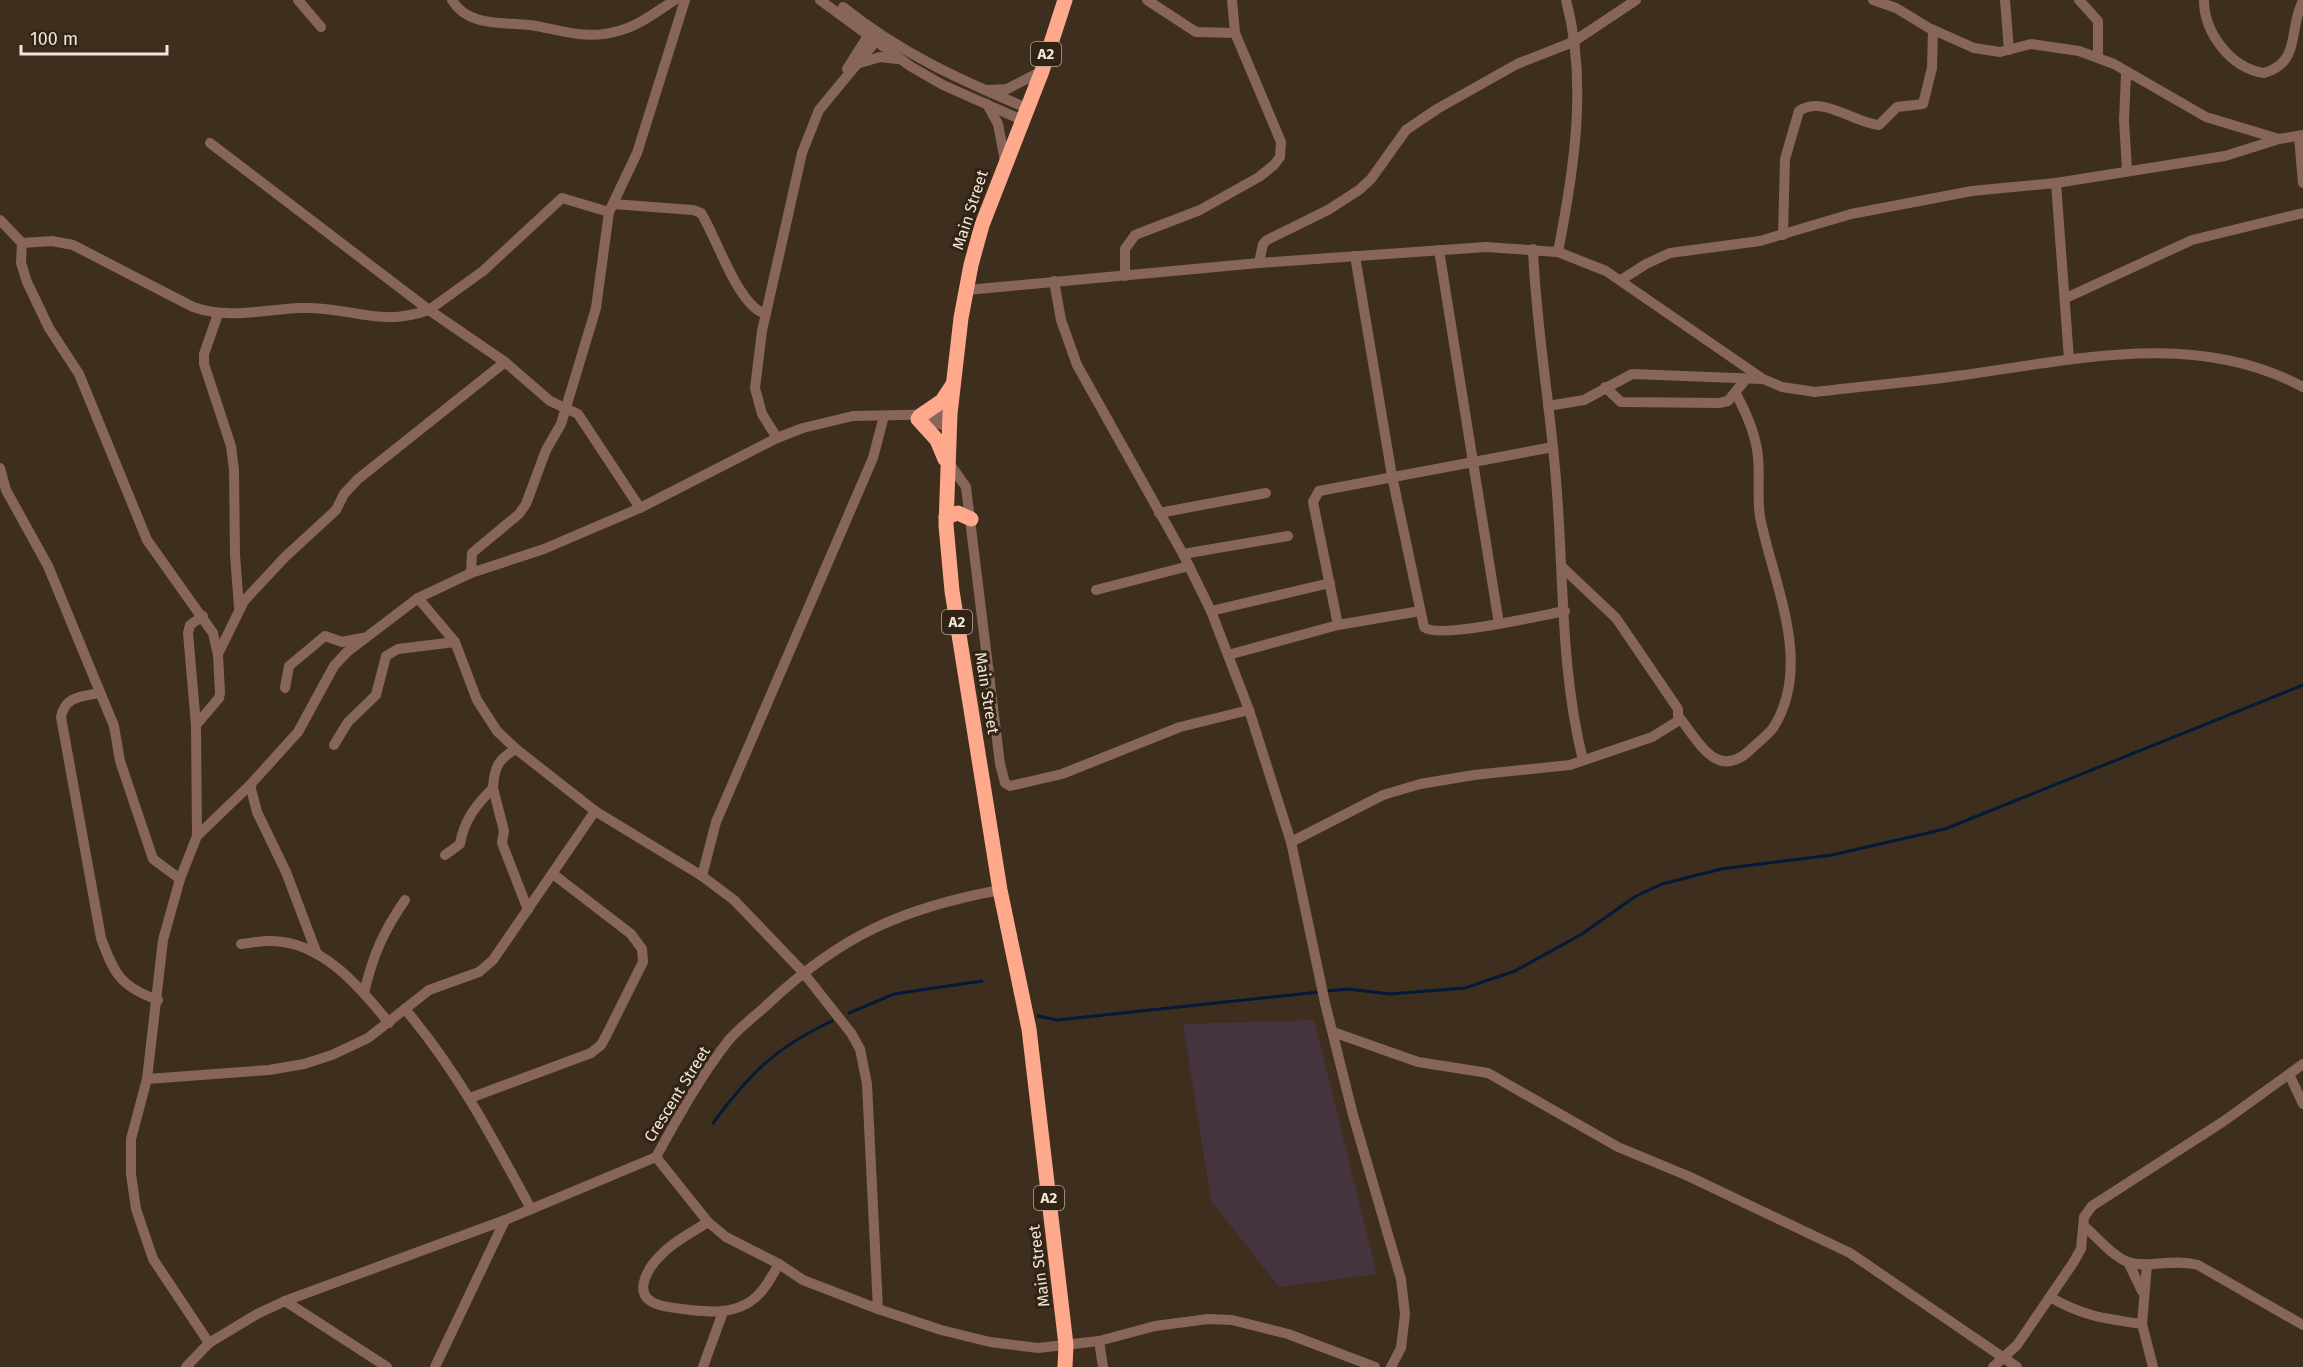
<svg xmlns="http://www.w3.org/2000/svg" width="2303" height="1367" viewBox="0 0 2303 1367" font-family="'Fira Sans',sans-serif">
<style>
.education{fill:#45333d}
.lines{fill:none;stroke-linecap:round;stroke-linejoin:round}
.stream{stroke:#011b38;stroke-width:3}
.minor{stroke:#886559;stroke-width:10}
.highway{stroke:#ffa98c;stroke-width:15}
.labels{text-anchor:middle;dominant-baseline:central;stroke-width:6;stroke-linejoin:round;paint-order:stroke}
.shield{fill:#322414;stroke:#b7aca0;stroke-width:1.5}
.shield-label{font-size:15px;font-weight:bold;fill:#f0e6dc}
.street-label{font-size:16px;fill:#f0e6dc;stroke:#322414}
</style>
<rect width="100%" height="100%" fill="#3d2e1e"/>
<!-- education -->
<path class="education" d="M1314,1020l63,254 -98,13 -68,-86 -28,-177z"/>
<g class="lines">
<!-- stream -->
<g class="stream">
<path d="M1326,991l22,-2 42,5 75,-6 50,-17 67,-37 54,-38 26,-12 59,-15 111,-14 113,-26 358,-144"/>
<path d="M849,1013l45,-19 88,-13"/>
<path d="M1038,1016l19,4 263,-28"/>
<path d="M713,1123c37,-50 62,-75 119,-102"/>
</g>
<!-- minor -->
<g class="minor">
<path d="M298,0l23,27"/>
<path d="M452,0c17,29 56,21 84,26 29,5 52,14 82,5 21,-5 39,-20 57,-31"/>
<path d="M820,0l90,66 33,19 79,35"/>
<path d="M1147,0l49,32 39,1"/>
<path d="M1873,0l23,8 33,20 45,20 26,4 31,-8 48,7 35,13 92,53 73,22 24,-4"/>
<path d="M2005,0l4,50"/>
<path d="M2079,0l19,21v36"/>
<path d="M2204,0c0,32 26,68 60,73 38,-11 24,-45 39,-72"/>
<path d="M843,7c57,46 117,73 184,101"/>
<path d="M860,63l20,-6 17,2"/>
<path d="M847,69l24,-38"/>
<path d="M2126,74l-2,46 3,50"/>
<path d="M987,90l20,-1 35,-18"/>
<path d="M987,104l11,20 7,37"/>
<path d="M2299,137l4,46"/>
<path d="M210,143l219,167 54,-39 79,-73 47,14"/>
<path d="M2056,183l13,176"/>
<path d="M613,204l80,6 8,3c16,25 37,94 65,101"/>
<path d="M0,220l22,23 30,-2 21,4 120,62c38,13 70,2 109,1 48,-2 76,20 127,2l76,52 45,39 28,13 62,94"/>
<path d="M1783,235l2,-76 14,-48c24,-16 55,12 80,14l18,-18 26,-3 9,-36 1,-38"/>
<path d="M22,243l-1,20 6,19 22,46 30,46 68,166 66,93 5,22 2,38 -1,5 -23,27 1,111"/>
<path d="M1533,249c3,78 17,154 23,231 8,93 4,190 27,280"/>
<path d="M1439,250l60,374"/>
<path d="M1558,252c16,-82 30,-170 8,-252"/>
<path d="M1355,256l37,220 32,151c13,13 118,-12 141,-16"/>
<path d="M1259,263l4,-19 4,-4 61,-30 31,-20 12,-11 35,-49 31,-21 80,-45 56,-22 63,-42"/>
<path d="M1125,276v-27l10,-14 65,-25 59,-33 15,-12 6,-8 1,-15 -46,-109 -3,-33"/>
<path d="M1621,280l25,-16 24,-11 90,-12 91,-27 121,-23 84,-8 169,-27 54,-17"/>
<path d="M1054,281l7,39 16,45 106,189 28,57 38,99 42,132 34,161 28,112 48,164 4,35 -4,34 -10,19"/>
<path d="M967,290l292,-27 227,-16 72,5 48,19 157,108 19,8 33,5c49,-6 99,-10 149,-17 113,-16 233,-45 339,12"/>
<path d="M2066,298l126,-58 111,-27"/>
<path d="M218,314l-14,40v10l27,82 3,24 1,85 4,52"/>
<path d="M1605,387l16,15 98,1 9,-2 18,-22"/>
<path d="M1548,406l36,-6 48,-26 130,5"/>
<path d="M921,420l28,6"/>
<path d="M777,438l-15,-24 -7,-26 7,-57 40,-178 17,-43 62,-75"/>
<path d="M947,460l19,27 34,277 5,19 5,3 52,-12 118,-47 69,-17"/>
<path d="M0,468l6,22 42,76 66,160 6,35 33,98 27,20"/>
<path d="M1159,513l107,-20"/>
<path d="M1183,554l105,-18"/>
<path d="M471,573l1,-20 47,-39 7,-10 20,-54 15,-26 35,-116 13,-96 28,-59 48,-153"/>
<path d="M1096,590l93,-24"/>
<path d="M418,598l37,44 22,58 20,31 19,18 79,62 107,65 32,24 68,71 49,62 9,16 7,35 11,225"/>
<path d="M1211,611l119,-28"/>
<path d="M1338,625l-25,-123 6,-11 234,-44"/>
<path d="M218,654l26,-53 41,-44 51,-47 8,-16 14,-15 147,-117"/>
<path d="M1228,655l110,-30 82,-14"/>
<path d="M285,688l4,-22 36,-30 17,6 20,-4"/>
<path d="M99,693c-18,4 -34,3 -38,24l40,221c13,36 20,49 57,62"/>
<path d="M1679,717c20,25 38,64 71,33 7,-7 17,-14 23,-22 41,-64 0,-145 -13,-211 -3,-19 0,-40 -2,-60 -2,-23 -11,-43 -22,-63"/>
<path d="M196,725l-8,-92 2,-8 13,-9"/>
<path d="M334,745l14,-23 28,-27 10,-39 12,-7 57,-7"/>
<path d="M250,785l7,27 29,60 31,82"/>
<path d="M493,788l11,43 -2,12 26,67"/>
<path d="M1291,842l92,-47 37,-11 54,-9 96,-10 82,-28 26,-16v-12l-62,-91 -54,-51"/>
<path d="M445,855l15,-11c4,-24 16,-39 33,-56 1,-20 5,-29 23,-39"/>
<path d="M702,876l14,-54 157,-364 11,-42"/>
<path d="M241,944c9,-1 19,-3 28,-3 52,-1 91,46 120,82"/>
<path d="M364,993c9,-38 19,-61 41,-93"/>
<path d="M405,1009c53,63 87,128 126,200"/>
<path d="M1333,1032l85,30 70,11 130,74 70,29 162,77 167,114"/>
<path d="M2289,1074l14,30"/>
<path d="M147,1079l122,-9 35,-6 28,-9 36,-17 61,-48 50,-18 14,-12 102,-149"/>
<path d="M470,1098l121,-45 10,-8 6,-11 36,-72 -1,-13 -11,-15 -78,-60"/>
<path d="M656,1157l52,65 18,15 53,27 24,16 75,29 63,21 49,12 48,6 61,-7 56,-15 53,-7 24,1 56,14 87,33"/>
<path d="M656,1157c22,-40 44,-80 72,-116 11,-13 27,-25 40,-37 72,-68 134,-96 232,-114"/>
<path d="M708,1222c-15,10 -34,19 -46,32 -12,11 -31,39 -8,49 11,5 24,5 36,7 20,2 39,4 58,-7 15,-9 22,-24 31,-39"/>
<path d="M2084,1226c13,11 28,30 44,36 18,7 45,-4 70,3l105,60"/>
<path d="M2128,1262l14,29"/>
<path d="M2147,1265l-5,59 11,43"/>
<path d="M2050,1297c32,19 56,22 92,27"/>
<path d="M285,1301l102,66"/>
<path d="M1099,1341l4,26"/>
<path d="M209,1343l-56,-84 -17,-50 -5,-35v-35l16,-60 16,-139 17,-61 17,-43 53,-51 48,-53 36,-66 13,-14 71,-54 53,-25 73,-24 96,-41 137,-70 26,-10 50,-12 97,-2"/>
<path d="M186,1367l23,-24 48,-29 28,-13 220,-81 151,-63"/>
<path d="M435,1367l70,-147"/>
<path d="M703,1367l20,-55"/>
<path d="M1993,1367l24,-22 56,-82 8,-14 3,-32 8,-11 132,-85 79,-57"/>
</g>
<!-- highway -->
<g class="highway">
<path d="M1065,0l-23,71 -60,154 -11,40 -10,53 -11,96 -4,111 6,66 48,299 29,139 37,316 -1,22"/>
<path d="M920,416l22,-15 10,-15"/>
<path d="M918,419l19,21 8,19"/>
<path d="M946,517l12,-4 13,6"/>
</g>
</g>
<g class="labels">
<!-- shield labels -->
<g class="shield">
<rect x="1031" y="42" width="30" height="24" rx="4.5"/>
<rect x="942" y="610" width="30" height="24" rx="4.5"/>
<rect x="1034" y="1186" width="30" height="24" rx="4.5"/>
</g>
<g class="shield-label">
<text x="1046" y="54">A2</text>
<text x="957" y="622">A2</text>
<text x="1049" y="1198">A2</text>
</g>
<!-- street labels -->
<g class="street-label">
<text transform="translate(970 210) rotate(-72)">Main Street</text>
<text transform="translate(987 693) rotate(81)">Main Street</text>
<text transform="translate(677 1094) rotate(-58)">Crescent Street</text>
<text transform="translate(1039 1266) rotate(-97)">Main Street</text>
</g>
</g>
<!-- scale -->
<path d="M21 45v9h146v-9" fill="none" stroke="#f0e6dc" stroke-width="3"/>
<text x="30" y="45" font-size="18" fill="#f0e6dc" stroke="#322414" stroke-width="4.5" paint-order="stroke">100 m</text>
</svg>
